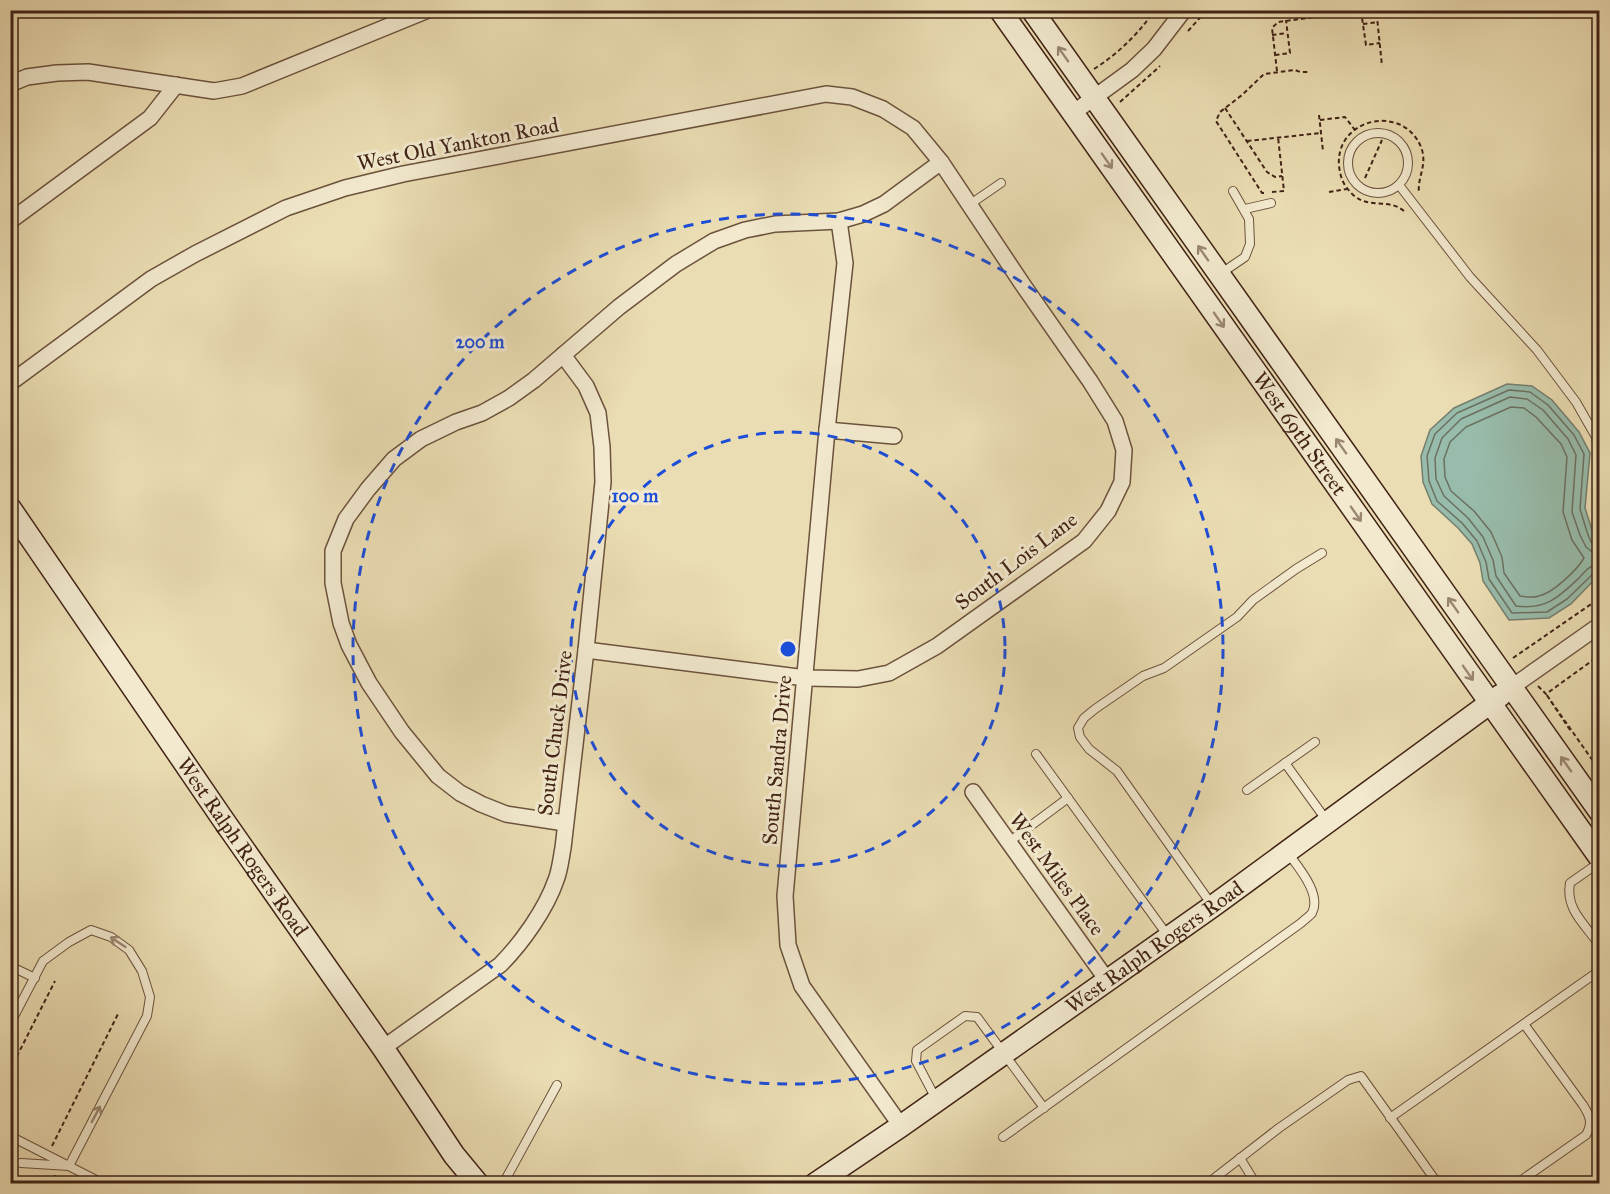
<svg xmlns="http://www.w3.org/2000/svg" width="1610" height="1194" viewBox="0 0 1610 1194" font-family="'IM FELL Great Primer',serif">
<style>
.water{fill:#98bcab;stroke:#757f6f;stroke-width:1.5}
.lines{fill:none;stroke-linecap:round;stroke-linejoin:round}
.shore{stroke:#6c7060;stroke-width:1.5}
.lane-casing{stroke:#6c523d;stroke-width:10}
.street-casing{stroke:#6c523d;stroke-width:18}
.secondary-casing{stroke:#412316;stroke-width:24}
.path{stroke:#412316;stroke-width:2;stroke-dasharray:4.5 3;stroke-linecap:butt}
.lane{stroke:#f2e9ce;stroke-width:8}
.street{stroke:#f2e9ce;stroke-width:15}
.secondary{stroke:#f2e9ce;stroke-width:21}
.oneway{stroke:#9a8672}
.ring{fill:none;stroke:#1d4ed8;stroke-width:3;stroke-dasharray:10 8}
.labels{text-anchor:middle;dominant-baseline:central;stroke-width:6;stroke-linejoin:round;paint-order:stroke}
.street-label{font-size:21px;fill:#412316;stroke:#f2e9ce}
.centre{fill:#1d4ed8;stroke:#f2e9ce;stroke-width:3}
.ring-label{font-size:18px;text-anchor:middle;font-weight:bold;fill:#1d4ed8;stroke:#f2e9ce;stroke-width:6;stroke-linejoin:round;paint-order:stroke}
</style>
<rect width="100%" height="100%" fill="#ebddb3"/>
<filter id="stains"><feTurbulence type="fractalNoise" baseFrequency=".00333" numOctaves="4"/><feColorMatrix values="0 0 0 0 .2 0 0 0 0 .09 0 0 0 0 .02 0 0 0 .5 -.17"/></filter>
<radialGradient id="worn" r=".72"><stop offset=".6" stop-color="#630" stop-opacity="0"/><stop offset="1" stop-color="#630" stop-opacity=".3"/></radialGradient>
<!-- water -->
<path class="water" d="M1507,384l25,2 20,14 27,32 11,21 -5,55 7,22 7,14v31l-28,29 -22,14 -40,2 -26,-39 -3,-18 -8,-19 -14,-16 -26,-24 -9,-22 -2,-26 9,-26 24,-22z"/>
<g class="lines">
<!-- shore -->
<g class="shore">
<path d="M1511,407l13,1 12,9 25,27 6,13 -4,55 9,28 12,18c-7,12 -31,35 -45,38 -5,2 -13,1 -19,0l-16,-23 -2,-16 -11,-25 -17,-21 -23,-20 -6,-14 -1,-18 6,-17 16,-15z"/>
<path d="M1600,545h-5l-4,-3 -4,-10 -7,-23 4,-55 -10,-19 -26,-30 -18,-13 -21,-2 -52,23 -22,21 -8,22 2,25 8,20 25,22 15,18 9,21 3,17 23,34 35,-1 20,-13 27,-26 6,-1"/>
<path d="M1600,553l-9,-2 -5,-4 -6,-12 -8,-23 4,-57 -8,-16 -25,-29 -16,-11 -17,-2 -49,22 -19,19 -7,20 1,21 8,17 24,22 15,19 10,23 3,16 20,30c30,4 43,-9 64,-29 6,-7 10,-12 20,-13"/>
</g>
<defs>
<g id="lane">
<circle cx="1378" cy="163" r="30"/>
<path d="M1399,185l71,92 67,73 39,52 20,35 4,26"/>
<path d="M969,205l32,-22"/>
<path d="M1245,209l26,-6"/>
<path d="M1220,274l25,-17 5,-13 -1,-25 -16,-28"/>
<path d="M1036,754l132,182"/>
<path d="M1285,763l42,58"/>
<path d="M1247,790l68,-48"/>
<path d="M1009,842l59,-44"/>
<path d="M1600,862l-30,21c-5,27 16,42 30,63"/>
<path d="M1212,905l-95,-134 -28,-22 -9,-12 -2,-9 6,-10 11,-9 48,-33 21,-8 73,-51 16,-17 43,-31 26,-16"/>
<path d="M10,966l25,12"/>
<path d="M10,1024l33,-63 26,-19 22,-12 20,7 18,13 13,21 8,26 -3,19 -78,150 -48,-3"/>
<path d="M1600,1066l-3,2 3,4"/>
<path d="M936,1099l-20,-38 1,-11 48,-34 12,1 67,91"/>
<path d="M1390,1118l206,-145 4,-4"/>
<path d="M10,1136l94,48"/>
<path d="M1003,1137l298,-214c3,-3 9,-7 11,-10 10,-19 -14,-46 -24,-60"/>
<path d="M1240,1158l16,26"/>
<path d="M503,1184l54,-99"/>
<path d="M1207,1184l72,-56 69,-48 13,-4 77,108"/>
<path d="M1516,1184l70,-49c7,-12 4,-19 -3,-30l-59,-81"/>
</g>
<g id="street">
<path d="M10,84l17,-7 30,-4 31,-1 126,19 28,-5 186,-76"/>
<path d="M1073,113l59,-43 22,-21 30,-39"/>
<path d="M10,221l140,-103 26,-33"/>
<path d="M839,221l6,42 -18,167 -42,466 3,49 14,41 99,140"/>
<path d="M10,383l141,-104 44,-25 91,-46 59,-20 58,-14 423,-80 26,3 31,12 30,19 28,34 82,123 67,96 25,40 9,29 -2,32 -14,29 -24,30 -147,105 -48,27 -31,6 -52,-1 -220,-28"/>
<path d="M827,430l67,6"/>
<path d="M1512,687l88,-62"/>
<path d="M973,792l134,188"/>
<path d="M565,823l-59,-9 -25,-10 -21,-11 -22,-17 -36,-44 -33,-49 -20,-38 -8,-22 -8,-40v-32l13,-32 22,-30 26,-30 27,-20 35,-17 26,-9 27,-15 25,-18 85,-73 57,-43 38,-23 31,-11 30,-6 64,-3 24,-7 21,-10 57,-42"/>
<path d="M383,1048l117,-83c22,-22 46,-56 56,-85 4,-10 5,-22 7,-32l23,-198 17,-168 -1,-35 -4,-34 -12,-27 -23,-31"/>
</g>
<g id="secondary">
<path id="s1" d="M1000,10l600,848"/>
<path d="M1032,10l568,802"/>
<path id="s2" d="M10,508l212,310 161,230 71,107 24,29"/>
<path id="s3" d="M815,1184l86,-58 312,-220 288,-211"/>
</g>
</defs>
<!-- lane casing -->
<use href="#lane" class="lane-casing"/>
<!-- street casing -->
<use href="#street" class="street-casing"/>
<!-- secondary casing -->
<use href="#secondary" class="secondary-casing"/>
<!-- path -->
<g class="path">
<path d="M1361,11l5,34 14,-2"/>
<path d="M1363,24l15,-2"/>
<path d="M1188,31l19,-21"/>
<path d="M1272,35l15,-2"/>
<path d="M1275,55l15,-2 -4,-33"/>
<path d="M1094,69c25,-16 44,-35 61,-59"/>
<path d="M1277,71l-5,-43 6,-6 83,-11 10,1 6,5 5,49"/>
<path d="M1120,102l40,-36"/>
<path d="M1225,108l42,64 8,5 7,-1"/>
<path d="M1319,115l4,36"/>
<path d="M1320,120l25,-3 10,13"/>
<path d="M1247,141l74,-8"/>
<path d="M1365,178l17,-38"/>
<path d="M1272,192l12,-1 -6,-54"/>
<path d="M1329,192l18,-3"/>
<path d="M1264,193h-2l-46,-72 4,-9 22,-17 22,-21 31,-4 5,2h8"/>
<path d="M1404,211c-18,-15 -39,2 -57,-23 -5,-6 -7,-14 -8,-22 -4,-48 64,-63 82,-19 7,18 -4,30 -2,46"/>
<path d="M1513,658l87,-60"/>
<path d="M1538,686l8,8 54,-39"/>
<path d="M1570,730l-24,-36 54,77"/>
<path d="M10,1070l45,-89"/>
<path d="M52,1146l66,-132"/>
<path d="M55,1175v3l12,6"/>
</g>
<!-- lane -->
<use href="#lane" class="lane"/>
<!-- street -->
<use href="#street" class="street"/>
<!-- secondary -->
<use href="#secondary" class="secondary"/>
</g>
<!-- one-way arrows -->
<defs><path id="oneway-shaft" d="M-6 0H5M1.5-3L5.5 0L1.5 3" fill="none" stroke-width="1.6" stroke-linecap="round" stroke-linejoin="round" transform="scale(1.5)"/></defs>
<g class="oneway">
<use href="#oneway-shaft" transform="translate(1063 54) rotate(-125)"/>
<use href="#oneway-shaft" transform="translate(1107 161) rotate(55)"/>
<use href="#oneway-shaft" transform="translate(1203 253) rotate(-125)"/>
<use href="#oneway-shaft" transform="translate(1219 320) rotate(55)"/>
<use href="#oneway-shaft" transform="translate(1341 446) rotate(-125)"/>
<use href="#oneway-shaft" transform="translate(1356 514) rotate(55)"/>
<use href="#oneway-shaft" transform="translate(1453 605) rotate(-125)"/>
<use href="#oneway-shaft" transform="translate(1468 673) rotate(55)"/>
<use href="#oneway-shaft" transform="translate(1566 764) rotate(-125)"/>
<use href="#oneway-shaft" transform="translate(118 942) rotate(-147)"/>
<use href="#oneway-shaft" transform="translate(96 1114) rotate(-62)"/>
</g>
<!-- distance rings -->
<g class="ring">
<circle cx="788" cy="649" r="217"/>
<circle cx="788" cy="649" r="435"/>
</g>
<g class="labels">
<!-- street labels -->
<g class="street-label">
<text transform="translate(458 144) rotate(-11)">West Old Yankton Road</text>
<text stroke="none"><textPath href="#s1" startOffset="519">West 69th Street</textPath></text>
<text transform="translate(1016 561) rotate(-37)">South Lois Lane</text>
<text transform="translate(555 733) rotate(-83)">South Chuck Drive</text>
<text transform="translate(777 760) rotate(-85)">South Sandra Drive</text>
<text stroke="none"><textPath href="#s2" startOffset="411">West Ralph Rogers Road</textPath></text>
<text transform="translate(1057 874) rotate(54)">West Miles Place</text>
<text stroke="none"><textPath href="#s3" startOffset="414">West Ralph Rogers Road</textPath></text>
</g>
</g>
<circle cx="788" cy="649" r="9" class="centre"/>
<g class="ring-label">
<text x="480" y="348">200 m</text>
<text x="635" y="502">100 m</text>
</g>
<!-- margin -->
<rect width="1610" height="1194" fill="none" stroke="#ebddb3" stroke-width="36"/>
<rect x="12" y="12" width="1586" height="1170" fill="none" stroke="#412316" stroke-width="3"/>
<rect x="18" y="18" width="1574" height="1158" fill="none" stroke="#412316" stroke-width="1.5"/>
<rect width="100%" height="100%" filter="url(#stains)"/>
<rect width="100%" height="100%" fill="url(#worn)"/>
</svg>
